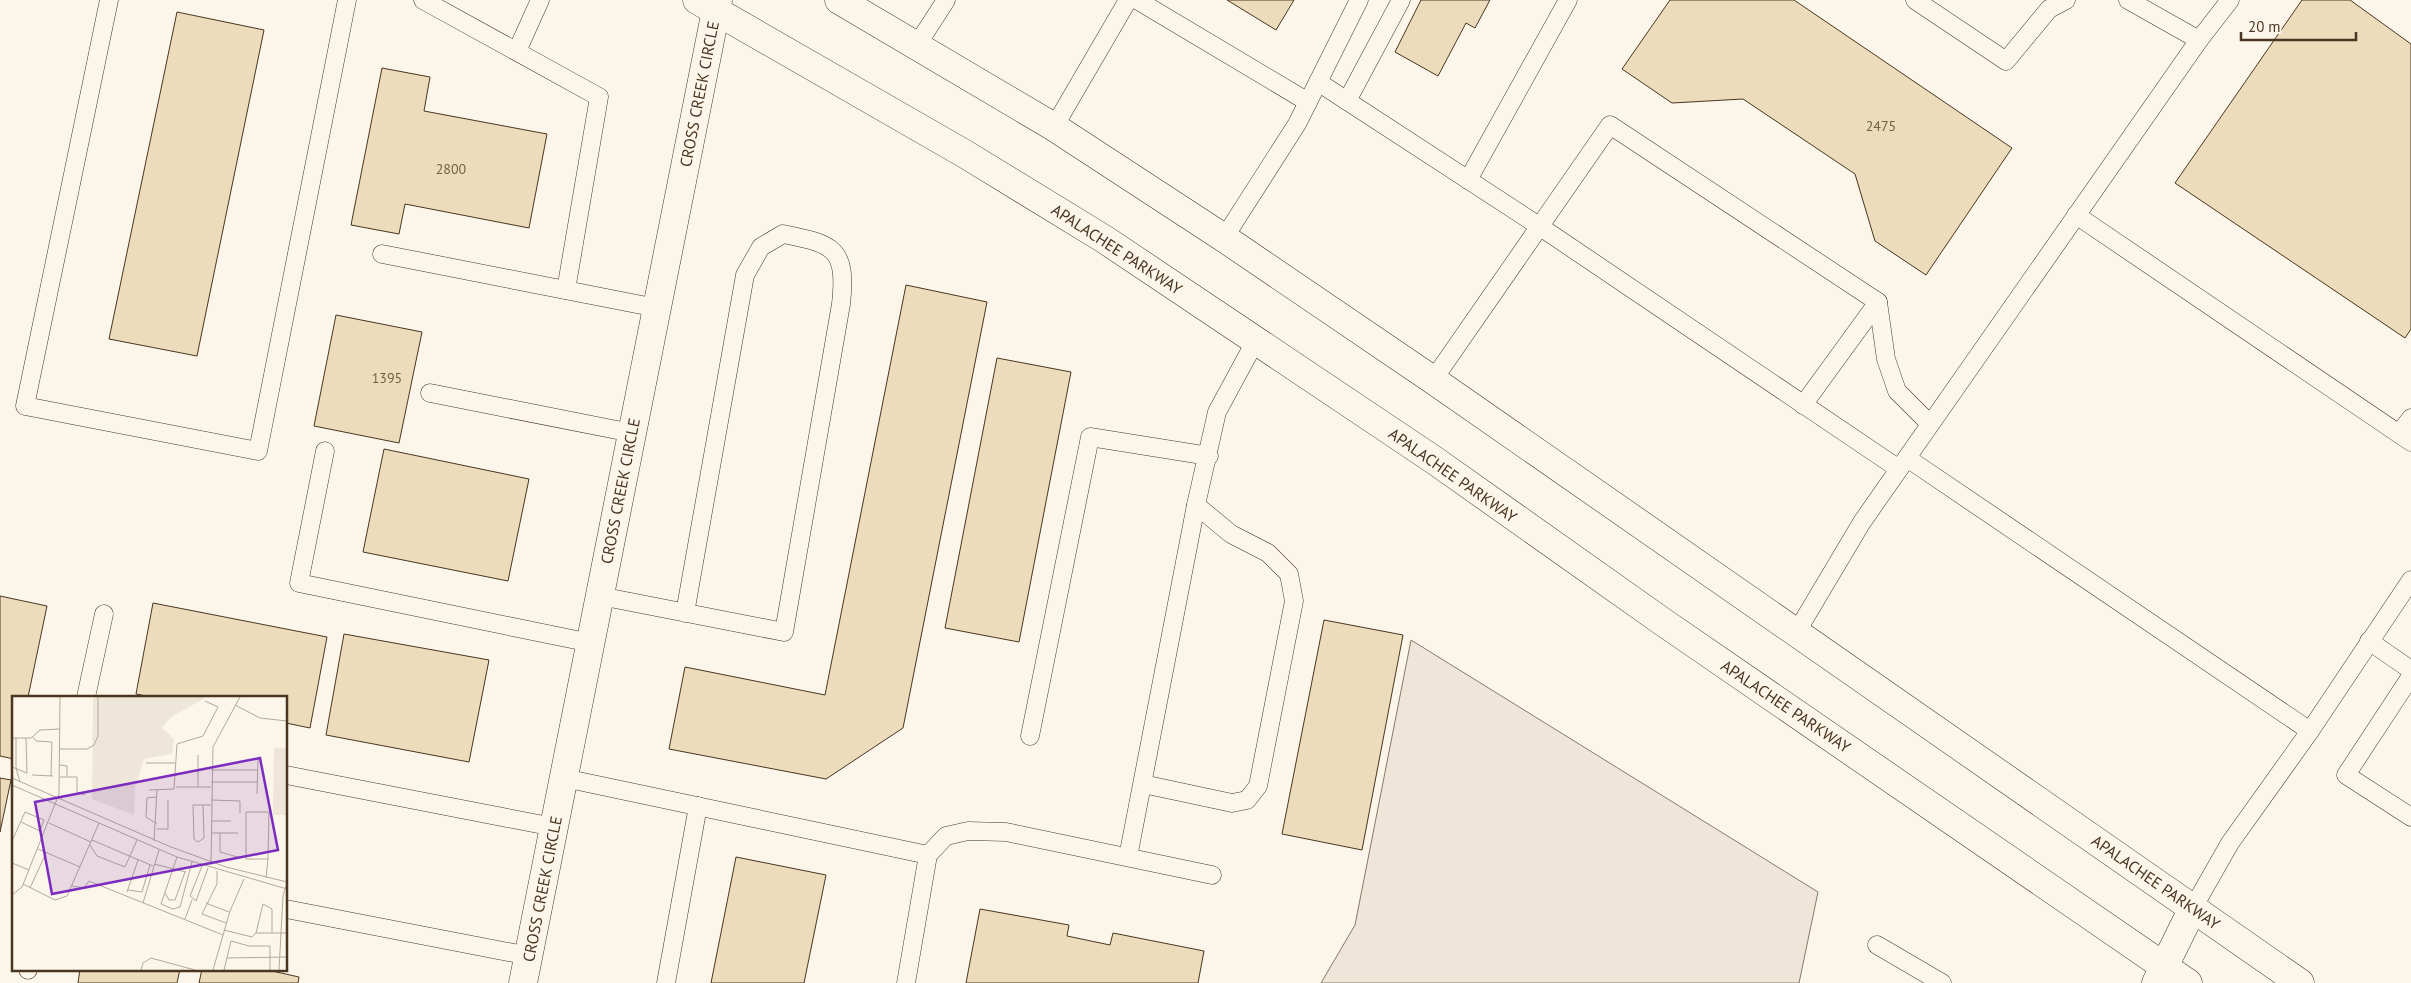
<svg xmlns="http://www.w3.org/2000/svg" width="2411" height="983" viewBox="0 0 2411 983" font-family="'PT Sans',sans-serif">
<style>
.green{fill:#ede6d9;stroke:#887966}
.building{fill:#ecdcbc;stroke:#4a3520}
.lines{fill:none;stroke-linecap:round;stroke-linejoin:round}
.service-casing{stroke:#4a3520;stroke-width:19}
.minor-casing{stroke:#4a3520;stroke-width:29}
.primary-casing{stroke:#4a3520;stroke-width:29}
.service{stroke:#fbf6e9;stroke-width:18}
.minor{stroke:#fbf6e9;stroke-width:28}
.primary{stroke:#fbf6e9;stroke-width:28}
.labels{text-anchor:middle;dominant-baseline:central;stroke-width:4;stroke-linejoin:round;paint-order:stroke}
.number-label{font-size:14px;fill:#725f47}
.street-label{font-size:16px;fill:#4a3520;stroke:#fbf6e9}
.inset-road{fill:none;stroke:#b4a999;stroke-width:1}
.view{fill:#7b2cbf;fill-opacity:0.15;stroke:#7b2cbf;stroke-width:2.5}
.inset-edge{fill:none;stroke:#4a3520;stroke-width:2.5}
</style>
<rect width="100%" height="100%" fill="#fbf6e9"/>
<!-- green -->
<path class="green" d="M1411,640l407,252 -19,91h-478l34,-58z"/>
<!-- building -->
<g class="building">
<path d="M1227,0h67l-18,30z"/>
<path d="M1421,0h69l-15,28 -9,-5 -28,53 -43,-24z"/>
<path d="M1670,0h124l218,148 -86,127 -51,-34 -20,-67 -112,-75 -71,4 -50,-34z"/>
<path d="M2302,0h48l61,44v285l-6,9 -230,-155z"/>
<path d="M177,12l87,18 -67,326 -88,-17z"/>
<path d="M382,68l48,9 -6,34 123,23 -18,94 -124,-24 -6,30 -48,-9z"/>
<path d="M906,285l81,17 -84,426 -77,51 -157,-30 16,-82 140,28z"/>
<path d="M336,315l86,17 -23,111 -85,-17z"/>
<path d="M997,358l74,14 -52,270 -74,-14z"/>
<path d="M384,449l145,30 -21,102 -145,-29z"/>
<path d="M0,596l47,10 -19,91h-14v62l-14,-3z"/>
<path d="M153,603l174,34 -17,91 -24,-5v-26h-135l-15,-3z"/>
<path d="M1324,620l79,15 -41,215 -80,-16z"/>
<path d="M344,634l145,26 -20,102 -143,-27z"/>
<path d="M0,778l11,2 -11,52z"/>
<path d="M736,857l90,18 -22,108h-93z"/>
<path d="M980,909l89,16 -2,11 43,9 3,-12 91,18 -6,32h-232z"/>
<path d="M80,969h100l-3,14h-99z"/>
<path d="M202,969h61l36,8 -1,6h-99z"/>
</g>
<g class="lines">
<defs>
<g id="service">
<path d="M109,0l-84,406 233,45 89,-451"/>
<path d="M423,0l176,97 -33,193"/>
<path d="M1137,0l171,102"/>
<path d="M1915,0l91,61 43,-52 17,-9"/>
<path d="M2128,0l71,40"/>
<path d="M917,45l29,-45"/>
<path d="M517,51l23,-51"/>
<path d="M1318,82l221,144 360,243"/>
<path d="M1347,101l54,-101"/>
<path d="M1054,127l74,-127"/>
<path d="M1468,180l100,-180"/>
<path d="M2076,215l335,227"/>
<path d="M1224,238l73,-114 62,-124"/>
<path d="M382,254l275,54"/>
<path d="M1433,380l177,-255 268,177 8,57 11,32 33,33"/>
<path d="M430,393l202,40"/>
<path d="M1803,405l75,-103"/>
<path d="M2399,434l12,-16"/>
<path d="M325,451l-26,132 292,60"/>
<path d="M1907,458l403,273"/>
<path d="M600,596l184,36 57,-328c6,-56 -7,-60 -58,-70l-22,13 -16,28 -60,338"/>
<path d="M1796,633l66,-111 337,-482 31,-40"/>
<path d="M2369,641l42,29"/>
<path d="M2411,676l-65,99 65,42"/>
<path d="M86,697l18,-83"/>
<path d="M1030,736l60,-299 119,19"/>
<path d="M286,775l268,52"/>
<path d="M564,778l364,77"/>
<path d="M1143,784l89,19 15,-3 11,-14 36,-185 -5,-27 -21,-21 -37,-19 -35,-29"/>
<path d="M1128,857l68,-352 21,-93 39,-72"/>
<path d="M2193,908l37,-65 80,-112 101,-151"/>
<path d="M286,909l243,47"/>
<path d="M1877,945l65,38"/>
<path d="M28,970v-1"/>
<path d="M666,983l32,-177"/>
<path d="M906,983l22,-128 18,-19 22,-5 38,1 206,43"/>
</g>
<g id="minor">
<path d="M523,983l195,-983"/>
<path d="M2156,983l37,-75"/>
</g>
<g id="primary">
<path d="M697,0l268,154 139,85 330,221 229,162 525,361"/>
<path d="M839,0l215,127 170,111 209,142 867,603"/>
</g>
</defs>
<!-- service casing -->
<use href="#service" class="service-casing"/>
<!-- minor casing -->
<use href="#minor" class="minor-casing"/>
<!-- primary casing -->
<use href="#primary" class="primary-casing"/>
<!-- service -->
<use href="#service" class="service"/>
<!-- minor -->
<use href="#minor" class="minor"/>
<!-- primary -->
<use href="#primary" class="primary"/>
</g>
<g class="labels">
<!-- number labels -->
<g class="number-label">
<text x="1881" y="126">2475</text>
<text x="451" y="169">2800</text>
<text x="387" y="378">1395</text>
</g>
<!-- street labels -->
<g class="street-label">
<text transform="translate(699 94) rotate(-79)">CROSS CREEK CIRCLE</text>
<text transform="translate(1117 249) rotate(33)">APALACHEE PARKWAY</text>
<text transform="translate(1453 475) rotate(35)">APALACHEE PARKWAY</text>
<text transform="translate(620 491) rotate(-79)">CROSS CREEK CIRCLE</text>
<text transform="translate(1786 706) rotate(34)">APALACHEE PARKWAY</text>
<text transform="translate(2156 882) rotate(35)">APALACHEE PARKWAY</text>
<text transform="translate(542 889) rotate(-79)">CROSS CREEK CIRCLE</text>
</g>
</g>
<!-- overview -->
<g transform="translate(12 696)">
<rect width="275" height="275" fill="#fbf6e9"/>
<path d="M81,1h114l-36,20 -9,11 12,11 -2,15 -28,5 -9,29 -1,27 -42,-16zM262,52h13v67h-14z" fill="#ede6d9"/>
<path class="inset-road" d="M223,9l25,13 27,3M21,41l3,4 16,1 -1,34M0,42h19l9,-8 20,-1M4,42v30l4,14M48,53h27l7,-4 4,-9v-39M186,59v32M134,67h29M48,69l7,1v11M0,71l15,6 -1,-35M199,74h47M20,79l21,1M48,81h17v15l8,3M0,82l159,69 55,20 61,15M199,86h47M0,89l165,72 110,32M164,91h35M137,94l25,-1 3,-45 26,-8 15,-29 -13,-6M245,98l1,-35M145,101l-10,1 -1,19 11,7M199,104l29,1v12M191,109l1,33 -6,4 -4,-3 -1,-34h18M199,125h20M9,126l21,10M37,127l42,19M145,133h11v-29M199,137h27M208,137v19l21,6M80,144l61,26M0,145l13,-29 19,8 -4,11M142,145l3,-51M78,149l7,11 28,11 12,-27M26,153l42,18M165,161l-16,47 12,5 7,-2 12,-45M0,167l17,7M142,168l32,8M199,169l2,-118 27,-50M190,170l-12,30 6,5 12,-33M205,175v13l-15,30 24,9M254,182l2,-19 1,-47h-23v47h22M11,188l32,16 12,-4 32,-73M60,190l12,2 5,-7 134,54M18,192l16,-35M116,194l14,2 8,-27M115,196l11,-32M153,197l4,7h6l10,-28M0,199l10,-8 37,-93 1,-97M131,207l16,-53M194,207l23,9M173,223l7,-19M212,234l28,7 4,-4 7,-29 9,5v24M244,237h31M215,262l60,-1M129,274l2,-7 8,-5 44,12M201,274l17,-59 14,-32M212,274l7,-29 18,5h21v24M267,274l4,-74 4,-13"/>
<path class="view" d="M248,62l18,92 -226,44 -17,-92z"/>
<rect width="275" height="275" class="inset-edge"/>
</g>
<!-- scale -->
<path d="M2241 32v8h115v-8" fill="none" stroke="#4a3520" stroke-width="2.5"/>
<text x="2248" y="32" font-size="15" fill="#4a3520" stroke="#fbf6e9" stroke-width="4" paint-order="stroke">20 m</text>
</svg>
